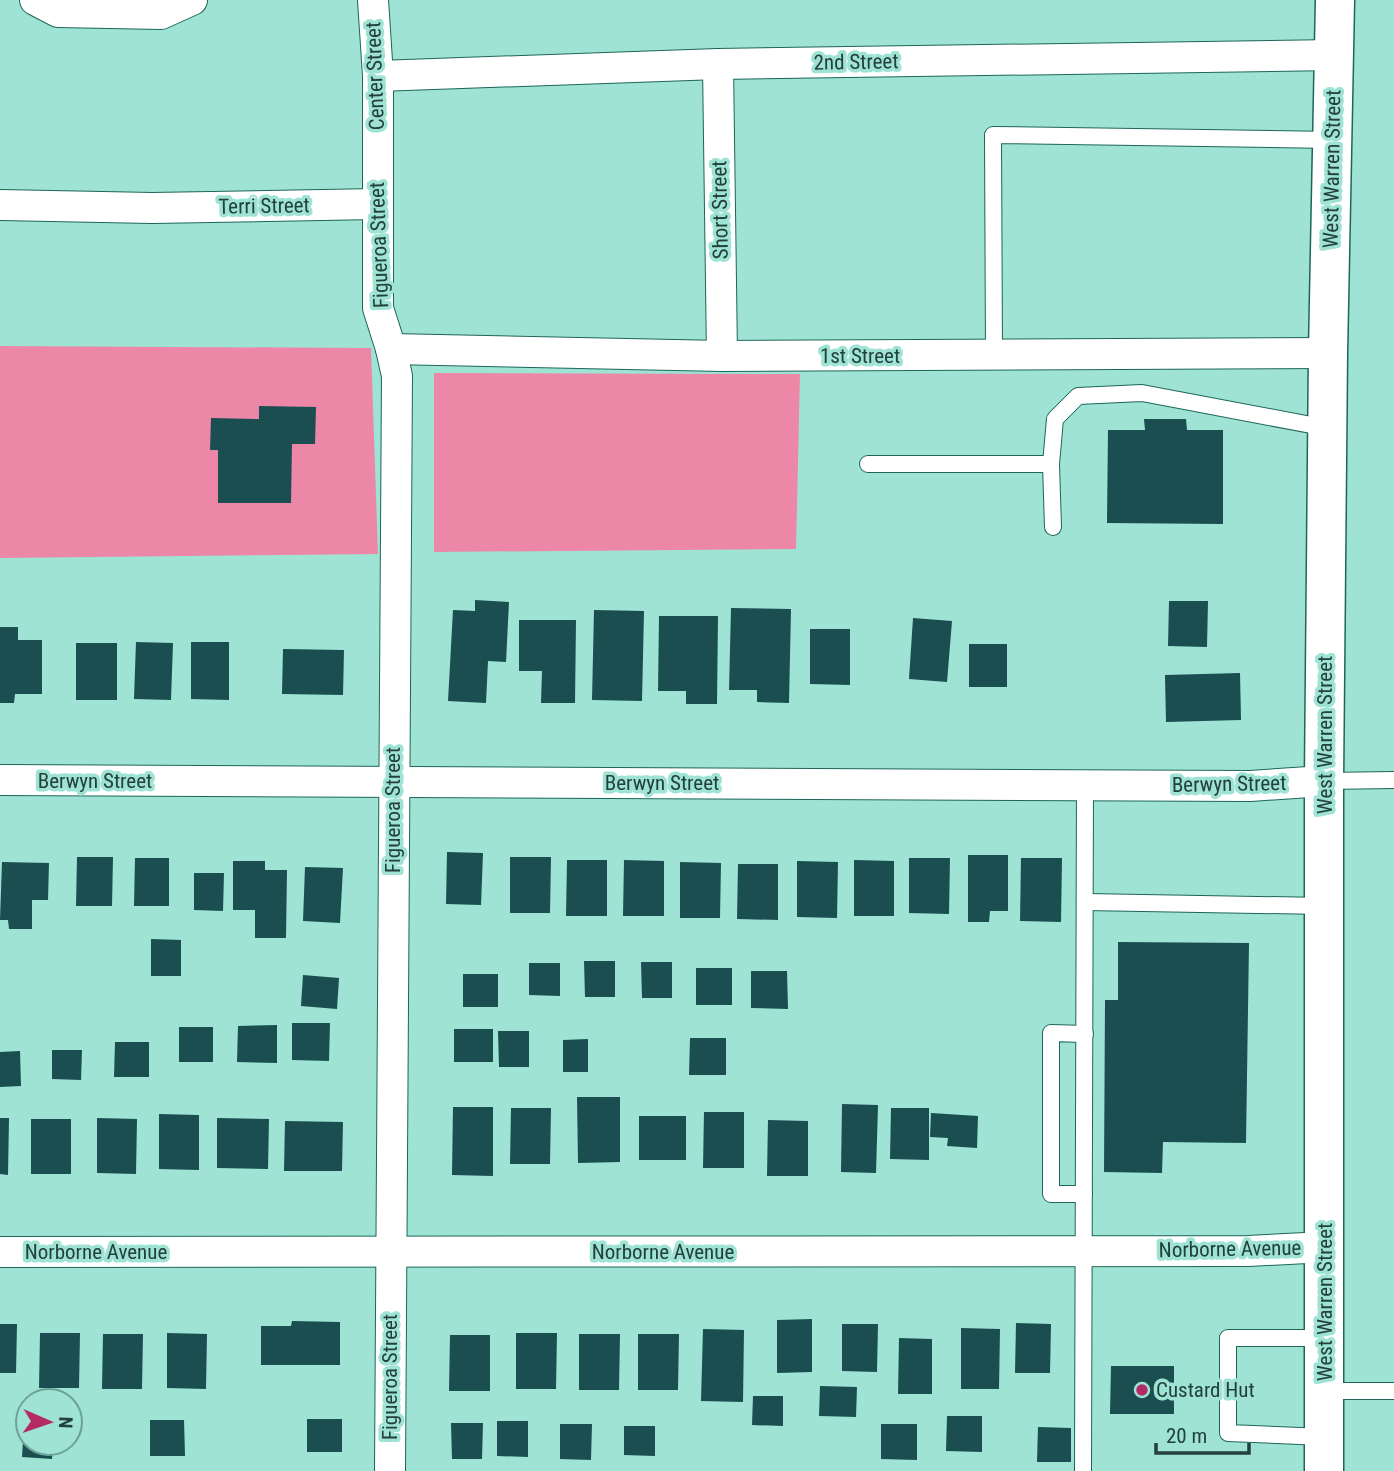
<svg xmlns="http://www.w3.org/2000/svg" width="1394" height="1471" viewBox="0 0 1394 1471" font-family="'Roboto Condensed',sans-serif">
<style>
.green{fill:#ec87a8}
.building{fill:#1a4e51}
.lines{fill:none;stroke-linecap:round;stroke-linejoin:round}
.lane-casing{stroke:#1e665a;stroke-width:18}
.street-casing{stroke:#1e665a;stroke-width:32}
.secondary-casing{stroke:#1e665a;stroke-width:41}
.lane{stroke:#fff;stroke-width:16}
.street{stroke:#fff;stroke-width:30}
.secondary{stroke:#fff;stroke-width:38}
.poi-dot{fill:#b42a65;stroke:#9ee3d4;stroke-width:2.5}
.labels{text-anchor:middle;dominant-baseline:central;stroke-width:7;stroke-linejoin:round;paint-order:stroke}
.street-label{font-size:21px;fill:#23403a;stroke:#9ee3d4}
.poi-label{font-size:21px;fill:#23403a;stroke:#9ee3d4;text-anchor:start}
</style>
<rect width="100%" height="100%" fill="#9ee3d4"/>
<!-- green -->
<g class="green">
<path d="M0,346l371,2 7,206 -378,4z"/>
<path d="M434,373l366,1 -4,175 -362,3z"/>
</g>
<!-- building -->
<g class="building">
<path d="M259,406l57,1 -1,37h-23l-1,59h-73v-53h-8l1,-32 48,1z"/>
<path d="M1144,419h42l1,11h36v94l-116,-1 1,-93h37z"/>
<path d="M475,600l34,2 -3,60 -18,-1 -2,42 -38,-2 5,-91 22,1z"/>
<path d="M1169,601h39l-1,46 -39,-1z"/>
<path d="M731,608l60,1 -2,94 -32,-1v-12h-28z"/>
<path d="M594,610l50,1 -2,90 -50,-1z"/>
<path d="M659,616h59l-1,88h-31v-13h-28z"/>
<path d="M913,618l39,3 -5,61 -38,-3z"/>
<path d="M519,620h57l-1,83h-34l1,-32h-23z"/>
<path d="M0,627h18v13h24v54h-27l-1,9h-14z"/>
<path d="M810,629h40v56l-40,-1z"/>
<path d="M136,642l37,1 -2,57 -37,-1z"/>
<path d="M191,642h38v58l-38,-1z"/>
<rect x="76" y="643" width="41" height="57"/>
<rect x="969" y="644" width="38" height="43"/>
<path d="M283,649l61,1 -1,45 -61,-1z"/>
<path d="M1240,673l1,47 -75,2 -1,-47z"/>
<path d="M447,852l36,1 -2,52 -35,-1z"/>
<path d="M968,855h40v56h-18l-1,11h-21z"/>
<path d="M77,857h36l-1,49h-36z"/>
<path d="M510,857h41l-1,56h-40z"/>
<path d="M135,858h34v48h-35z"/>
<path d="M909,858h41l-1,56 -40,-1z"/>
<path d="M1021,858h41l-1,64 -41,-1z"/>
<path d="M567,860h40v56h-41z"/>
<path d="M624,860l40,1v55h-41z"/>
<path d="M854,860l40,1v55h-40z"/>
<path d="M233,861h32v9h22l-1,68h-31v-28h-22z"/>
<path d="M797,861l41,1 -1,56 -40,-1z"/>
<path d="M2,862l47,1 -1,37h-16v29h-23l-1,-9h-8z"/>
<path d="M680,862l41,1 -1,55h-40z"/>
<path d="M738,864h40v56l-41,-1z"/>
<path d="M305,867l38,1 -3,55 -37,-2z"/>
<path d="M194,873h30l-1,38 -29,-1z"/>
<path d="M151,939l30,1v36h-30z"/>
<path d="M1118,942l131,1 -3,200 -83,-1 -1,31 -58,-1 1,-172h13z"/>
<path d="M584,961h31v36h-30z"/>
<path d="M641,962h31v36h-30z"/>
<path d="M529,963h31v33l-31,-1z"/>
<rect x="696" y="968" width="36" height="37"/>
<path d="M751,971h36l1,38 -37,-1z"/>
<rect x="463" y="974" width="35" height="33"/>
<path d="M303,975l36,3 -2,31 -36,-3z"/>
<path d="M292,1023h38l-1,38 -37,-1z"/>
<path d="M277,1025v38l-40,-1 1,-36z"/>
<rect x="179" y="1027" width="34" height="35"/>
<rect x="454" y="1029" width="39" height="33"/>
<path d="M498,1031h31v36h-30z"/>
<path d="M690,1038h36v37h-37z"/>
<path d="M588,1039v33h-25v-32z"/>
<path d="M115,1042h34v35h-35z"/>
<path d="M52,1050h30l-1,30 -29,-1z"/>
<path d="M20,1051l1,35 -21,1v-35z"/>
<path d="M577,1097h43v65l-42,1z"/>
<path d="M842,1104l36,1 -2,68 -35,-1z"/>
<path d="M453,1107h40v69l-41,-1z"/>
<path d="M511,1108h40l-1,56h-40z"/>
<path d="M891,1108h38v52l-39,-1z"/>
<path d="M704,1112h40v56h-41z"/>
<path d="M931,1113l47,3 -1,32 -30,-2 1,-8 -18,-1z"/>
<path d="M159,1114l40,1v55l-40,-1z"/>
<rect x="639" y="1116" width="47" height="44"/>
<path d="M0,1118h9l-1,57 -8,-1z"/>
<path d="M97,1118l40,1 -1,55 -39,-1z"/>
<path d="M217,1118l52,1 -1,50 -51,-1z"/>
<rect x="31" y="1119" width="40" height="55"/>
<path d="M768,1120l40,1v55h-41z"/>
<path d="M285,1121l58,1 -1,49h-58z"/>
<path d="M812,1319v53l-35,1v-53z"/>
<path d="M292,1321l48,1v43h-79v-39h30z"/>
<path d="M1016,1323l35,1 -1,49h-35z"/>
<path d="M0,1324h17l-1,49h-16z"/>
<path d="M842,1324h36l-1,48 -35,-1z"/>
<path d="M961,1328l39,1 -1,60h-38z"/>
<path d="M703,1329l41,1 -1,72 -42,-1z"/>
<path d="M40,1333h40l-1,55h-40z"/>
<path d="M167,1333l40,1 -1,55 -39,-1z"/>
<path d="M516,1333h41l-1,56h-40z"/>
<path d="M103,1334h40l-1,55h-40z"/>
<path d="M579,1334h41l-1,56h-40z"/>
<path d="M638,1334h41l-1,56h-40z"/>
<path d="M450,1335h40v56h-41z"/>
<path d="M899,1338l33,1v55h-34z"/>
<path d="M1111,1366h63v48h-64z"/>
<path d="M820,1386l37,1 -1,30 -37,-1z"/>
<path d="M753,1396h30v30l-31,-1z"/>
<path d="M947,1416h35v36l-36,-1z"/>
<rect x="307" y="1419" width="35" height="33"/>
<path d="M150,1420h34l1,36h-35z"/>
<path d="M497,1421h31v36l-31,-1z"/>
<path d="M451,1423h32l-1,36h-30z"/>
<path d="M24,1424h4v19h25l-1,16 -30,-2z"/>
<path d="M560,1424h32l-1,36 -31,-1z"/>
<path d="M881,1424h36v36l-36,-1z"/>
<path d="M624,1426h31v30l-31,-1z"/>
<path d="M1038,1427l33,1v34h-34z"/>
</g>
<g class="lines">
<defs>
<g id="lane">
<path d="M994,355l-1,-220 340,5"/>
<path d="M868,464h183l4,-45 23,-23 64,-3 185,35"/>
<path d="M1051,464l2,63"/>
<path d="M1324,781l70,-1"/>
<path d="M1085,902l239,4"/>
<path d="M1084,1194h-33v-161l34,1"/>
<path d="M1325,1391h69"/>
<path d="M1324,1437l-96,-4v-95h97"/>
<path d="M1083,1471l2,-687"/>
</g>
<g id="street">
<path d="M35,0l23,12 103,2 31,-14"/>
<path d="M373,0l5,76v232l13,41 6,27 -7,1095"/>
<path d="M718,64l4,292"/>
<path d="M378,76l340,-12 617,-9"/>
<path d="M0,205l152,3 225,-4"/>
<path d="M391,349l331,7 606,-3"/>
<path d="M0,780l1250,6 74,-5"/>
<path d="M0,1252l1248,-1 78,-4"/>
</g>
<path id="secondary" d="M1324,1471v-690l4,-428 7,-353"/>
</defs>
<!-- lane casing -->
<use href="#lane" class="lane-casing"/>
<!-- street casing -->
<use href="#street" class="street-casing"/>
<!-- secondary casing -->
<use href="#secondary" class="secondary-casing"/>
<!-- lane -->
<use href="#lane" class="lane"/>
<!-- street -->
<use href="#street" class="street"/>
<!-- secondary -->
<use href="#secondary" class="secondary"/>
</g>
<!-- markers -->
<circle class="poi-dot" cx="1142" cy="1390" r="7"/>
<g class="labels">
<!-- street labels -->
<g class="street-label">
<text transform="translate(856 62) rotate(-1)">2nd Street</text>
<text transform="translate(375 76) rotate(-92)">Center Street</text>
<text transform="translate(1332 169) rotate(-89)">West Warren Street</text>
<text transform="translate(264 206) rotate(-1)">Terri Street</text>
<text transform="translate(720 210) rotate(-91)">Short Street</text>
<text transform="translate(379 245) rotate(-92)">Figueroa Street</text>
<text x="860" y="356">1st Street</text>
<text transform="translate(1325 735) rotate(-90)">West Warren Street</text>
<text x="95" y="781">Berwyn Street</text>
<text x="662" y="783">Berwyn Street</text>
<text transform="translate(1229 784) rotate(-1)">Berwyn Street</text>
<text transform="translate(393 810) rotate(-90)">Figueroa Street</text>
<text transform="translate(1230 1249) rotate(-1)">Norborne Avenue</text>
<text x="96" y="1252">Norborne Avenue</text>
<text x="663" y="1252">Norborne Avenue</text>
<text transform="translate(1325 1302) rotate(-90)">West Warren Street</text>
<text transform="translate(390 1377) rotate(-90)">Figueroa Street</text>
</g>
<!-- poi labels -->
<g class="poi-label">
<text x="1156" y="1390">Custard Hut</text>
</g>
</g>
<!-- north arrow -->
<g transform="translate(49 1422) rotate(92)"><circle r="33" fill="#9ee3d4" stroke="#6da296" stroke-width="2"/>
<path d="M0-5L12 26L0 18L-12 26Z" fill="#b42a65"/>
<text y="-10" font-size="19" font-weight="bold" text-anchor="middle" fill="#23403a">N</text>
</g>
<!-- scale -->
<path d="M1156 1443v10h93v-10" fill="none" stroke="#23403a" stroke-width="3.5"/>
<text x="1166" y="1443" font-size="21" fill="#23403a" stroke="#9ee3d4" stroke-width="5" paint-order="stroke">20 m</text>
</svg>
